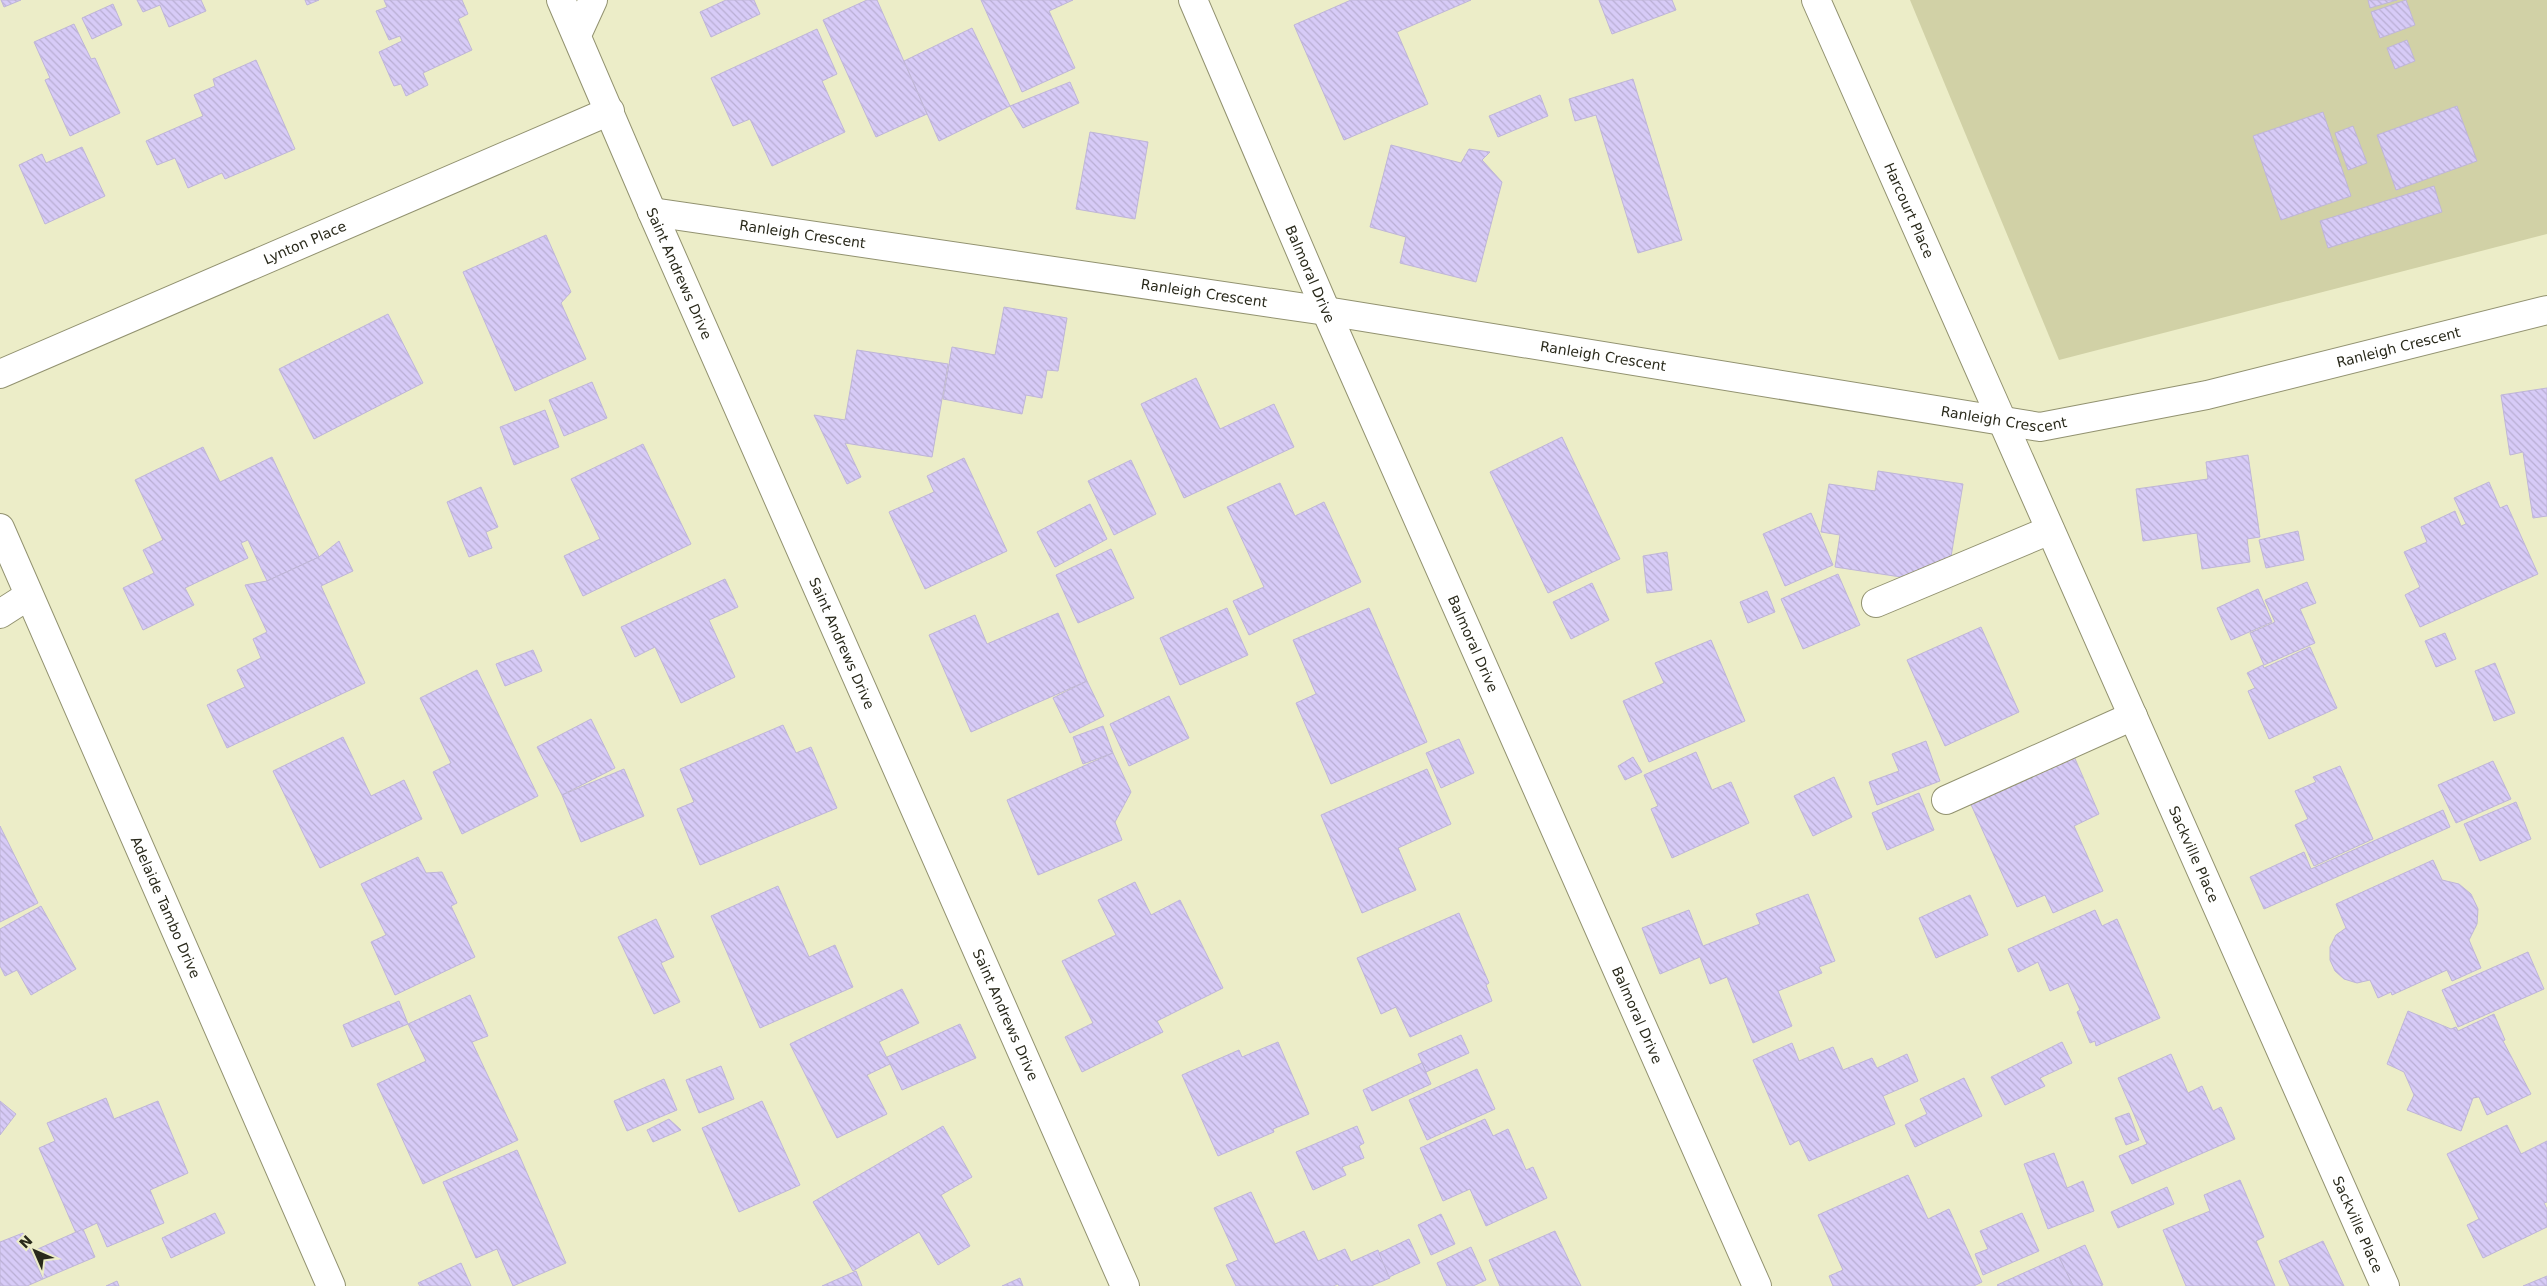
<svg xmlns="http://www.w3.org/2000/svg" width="2547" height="1286" viewBox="0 0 2547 1286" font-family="'DejaVu Sans',sans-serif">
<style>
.pitch{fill:#d1d1a6}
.building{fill:url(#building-back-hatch);stroke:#bfb6d7}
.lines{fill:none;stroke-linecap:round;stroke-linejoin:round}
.minor-casing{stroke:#929270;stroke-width:30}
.minor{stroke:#fff;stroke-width:28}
.labels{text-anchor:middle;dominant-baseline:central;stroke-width:4.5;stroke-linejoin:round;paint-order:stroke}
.street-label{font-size:14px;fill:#29291b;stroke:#ecedc8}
</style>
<defs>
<pattern id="building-back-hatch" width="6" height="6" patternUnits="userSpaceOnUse" patternTransform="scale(1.25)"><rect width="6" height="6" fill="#d7cbf7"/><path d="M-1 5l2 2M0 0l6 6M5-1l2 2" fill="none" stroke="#b9aed3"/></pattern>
</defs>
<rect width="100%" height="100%" fill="#ecedc8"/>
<!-- pitch -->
<path class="pitch" d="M1910,0h637v234l-488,126z"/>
<!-- building -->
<g class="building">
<path d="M1,0h20l-17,7z"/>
<path d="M137,0h64l5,11 -37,16 -9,-22 -17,7z"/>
<path d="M305,0h14l-12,5z"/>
<path d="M384,0h78l6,14 -10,5 14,31 -49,23 5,12 -22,11 -5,-12 -7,2 -15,-34 23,-11 -2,-5 -11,4 -13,-29 11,-4z"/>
<path d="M726,0h28l6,14 -49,23 -11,-25z"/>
<path d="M867,0h10l50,114 -51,23 -53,-117z"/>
<path d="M981,0h92l-24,11 26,57 -53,24z"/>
<path d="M1351,0h120l-74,32 31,72 -84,36 -50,-115z"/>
<path d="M1599,0h73l4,10 -64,24z"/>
<path d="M2368,0h29l-27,8z"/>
<path d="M2406,0l9,25 -35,13 -9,-26z"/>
<path d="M113,4l9,21 -30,14 -10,-21z"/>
<path d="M74,24l17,35 4,-1 25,55 -50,23 -25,-56 5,-2 -16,-36z"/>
<path d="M972,28l38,78 -71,35 -35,-80z"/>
<path d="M817,29l20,45 -15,7 23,51 -73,34 -22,-47 -17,7 -22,-48z"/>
<path d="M2407,40l8,21 -20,8 -8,-21z"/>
<path d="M256,60l39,89 -70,30 -3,-6 -34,15 -13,-30 -18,7 -11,-24 57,-25 -9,-21 21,-9 -2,-7z"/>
<path d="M1633,79l49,161 -44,13 -42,-138 -21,6 -6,-22z"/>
<path d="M1070,82l9,21 -56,25 -13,-22z"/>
<path d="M1540,95l8,21 -50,21 -9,-21z"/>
<path d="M2457,106l20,55 -81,29 -19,-55z"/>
<path d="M2323,112l28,84 -70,24 -28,-84z"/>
<path d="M2353,126l14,37 -19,7 -13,-37z"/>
<path d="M1090,132l58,10 -13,77 -59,-10z"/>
<path d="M1391,145l70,18 8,-14 21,3 -8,8 20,22 -26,100 -76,-19 6,-26 -36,-10z"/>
<path d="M82,147l23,49 -60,28 -26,-59 23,-11 4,9z"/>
<path d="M2434,186l8,26 -114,36 -8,-27z"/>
<path d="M546,235l25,57 -10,11 25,56 -71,32 -52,-119z"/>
<path d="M1004,307l63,11 -9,53 -11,-1 -5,28 -16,-3 -4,19 -79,-15 9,-52 43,8z"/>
<path d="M388,314l35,69 -109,56 -35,-70z"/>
<path d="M857,350l91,14 -16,93 -87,-14 16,34 -14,7 -33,-69 31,5z"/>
<path d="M1196,378l24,51 54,-25 20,43 -110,51 -43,-94z"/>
<path d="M592,382l15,36 -43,18 -15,-36z"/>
<path d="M2547,388v128l-14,2 -10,-66 -13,3 -9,-60z"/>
<path d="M545,410l14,37 -45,18 -14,-38z"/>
<path d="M1562,437l58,122 -72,34 -58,-121z"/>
<path d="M643,444l48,100 -108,52 -19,-40 36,-17 -29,-60z"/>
<path d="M203,447l17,35 52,-25 47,100 -52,24 -19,-41 -7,3 7,15 -63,30 9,17 -51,25 -20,-42 31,-15 -11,-23 20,-10 -28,-60z"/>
<path d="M2248,455l12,82 -13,2 3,23 -48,7 -5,-36 -54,8 -7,-52 72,-10 -2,-17z"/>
<path d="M964,458l43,93 -82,38 -36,-77 45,-20 -7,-16z"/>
<path d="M1131,460l25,54 -42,21 -26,-54z"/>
<path d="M1878,471l85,13 -14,85 -22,12 -92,-14 5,-32 -19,-3 8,-48 46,7z"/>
<path d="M2489,482l11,26 7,-3 31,69 -118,53 -15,-32 15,-8 -16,-35 23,-10 -6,-15 34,-16 6,15 5,-2 -12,-26z"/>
<path d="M1280,483l15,33 29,-14 37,80 -112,53 -16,-34 31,-14 -37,-80z"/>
<path d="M481,487l17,40 -12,5 6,16 -23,9 -22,-55z"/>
<path d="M1090,504l17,35 -52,28 -18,-35z"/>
<path d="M1811,513l22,52 -48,21 -22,-52z"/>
<path d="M2298,531l6,29 -38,8 -7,-28z"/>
<path d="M339,541l14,30 -32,15 44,97 -138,65 -20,-43 38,-18 -8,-17 24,-12 -8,-19 14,-7 -22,-47 22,-4 52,-24z"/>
<path d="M1111,549l23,49 -56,25 -22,-48z"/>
<path d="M1667,552l5,38 -25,3 -4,-37z"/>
<path d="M1838,574l22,51 -57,24 -22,-50z"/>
<path d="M725,579l13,28 -29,13 26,57 -54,26 -26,-56 -20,10 -14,-30z"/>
<path d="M2307,582l9,21 -16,6 15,34 -51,22 -14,-32 25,-11 -10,-22z"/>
<path d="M1592,583l17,37 -38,19 -18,-37z"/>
<path d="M2258,589l14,33 -41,18 -14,-32z"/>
<path d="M1767,591l8,21 -27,11 -8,-21z"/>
<path d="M1227,608l21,47 -68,30 -20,-47z"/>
<path d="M1369,608l58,134 -96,42 -35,-81 20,-9 -23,-54z"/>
<path d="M1058,613l29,68 -116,51 -42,-97 46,-20 12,29z"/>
<path d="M1981,627l38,85 -74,34 -38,-86z"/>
<path d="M2445,633l11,26 -20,8 -11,-26z"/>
<path d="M1711,640l34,81 -96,41 -26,-61 41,-18 -9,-20z"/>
<path d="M2310,647l27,61 -68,31 -21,-48 7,-3 -8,-15 16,-8 1,3z"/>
<path d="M533,650l9,21 -37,15 -9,-22z"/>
<path d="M2495,663l20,50 -21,8 -19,-50z"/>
<path d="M477,670l61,126 -76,38 -29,-62 18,-9 -31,-65z"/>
<path d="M1087,681l17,35 -34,17 -17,-35z"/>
<path d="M1169,696l20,42 -60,28 -19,-42z"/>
<path d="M591,719l24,49 -53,27 -25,-48z"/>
<path d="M783,725l13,28 15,-6 26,61 -137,57 -23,-56 17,-7 -14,-33z"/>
<path d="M1103,726l10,27 -30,11 -10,-27z"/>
<path d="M343,737l28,59 33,-16 18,39 -102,49 -47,-97z"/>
<path d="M1459,739l15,34 -33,15 -15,-35z"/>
<path d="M1926,741l14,40 -63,24 -8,-23 30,-11 -7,-17z"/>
<path d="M1696,752l16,38 19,-8 18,41 -77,35 -21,-49 7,-3 -14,-31z"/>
<path d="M1113,753l18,39 -16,30 7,18 -84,35 -31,-75z"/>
<path d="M2073,754l26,60 -25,12 29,65 -50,22 -8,-18 -28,12 -48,-107z"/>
<path d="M1633,757l9,15 -17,8 -7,-14z"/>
<path d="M2493,761l18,38 -55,24 -18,-38z"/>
<path d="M2340,766l33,73 -59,27 -19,-41 13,-6 -13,-28 21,-9 -3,-5z"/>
<path d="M624,769l20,47 -63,26 -19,-47z"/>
<path d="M1427,769l24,55 -53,24 18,42 -54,23 -41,-98z"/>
<path d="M1834,777l18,40 -39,19 -19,-40z"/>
<path d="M1919,793l15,37 -47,20 -15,-37z"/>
<path d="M2516,802l15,37 -51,22 -16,-37z"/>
<path d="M2443,810l7,17 -186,82 -14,-32 54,-25 7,17z"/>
<path d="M0,826l38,77 -38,19z"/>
<path d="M418,857l8,16 16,-1 15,31 -6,3 24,51 -80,38 -24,-53 15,-7 -25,-51z"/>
<path d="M2433,860l9,20 17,4 12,10 7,15 -1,15 -8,16 12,28 -29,13 -5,-11 -55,25 -1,-3 -13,6 -8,-18 -13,3 -13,-4 -9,-8 -5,-11v-13l6,-12 10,-7 -10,-24z"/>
<path d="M1135,882l16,33 29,-15 43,88 -66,33 6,11 -81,40 -17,-35 28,-14 -31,-62 54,-26 -18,-35z"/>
<path d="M778,886l31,71 26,-12 18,42 -93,41 -49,-112z"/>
<path d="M1808,894l27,67 -16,6 3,6 -44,18 14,35 -39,17 -26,-66 -17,7 -10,-27 -40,17 -18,-46 47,-18 14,36 57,-22 -4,-10z"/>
<path d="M1970,895l18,40 -52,23 -17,-40z"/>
<path d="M41,906l35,63 -45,26 -14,-25 -12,6 -5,-10v-37z"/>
<path d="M2095,910l7,16 15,-7 43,99 -64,28 -1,-5 -5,2 -13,-31 3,-2 -12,-27 -18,8 -12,-29 -20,10 -10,-23z"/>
<path d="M1459,913l30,70 -3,2 6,16 -82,36 -14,-30 -15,7 -24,-56z"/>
<path d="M656,919l18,38 -13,6 19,39 -26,12 -36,-77z"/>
<path d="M2528,952l16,37 -86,38 -16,-37z"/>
<path d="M902,989l17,34 -40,19 11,22 -23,11 20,39 -50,24 -47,-94z"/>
<path d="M470,995l18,41 -16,6 46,98 -95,44 -46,-100 49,-23 -18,-37z"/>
<path d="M399,1001l9,23 -56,23 -9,-22z"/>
<path d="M2408,1011l43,18 5,-2 2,4 36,-17 11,26 -2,1 28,53 -44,21 -8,-18 -6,1 -12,33 -54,-21 7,-15 -10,-23 -17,-8z"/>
<path d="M960,1024l16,34 -74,32 -15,-33z"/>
<path d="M1461,1035l8,18 -43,19 -8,-18z"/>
<path d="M1278,1042l31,72 -36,15 1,3 -56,24 -36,-81 57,-25 3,7z"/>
<path d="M2062,1042l10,21 -32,15 5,8 -40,19 -14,-28z"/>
<path d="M1792,1043l7,18 34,-14 10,23 29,-12 5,10 30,-14 11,27 -35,15 12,28 -86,37 -10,-21 -9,5 -37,-85z"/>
<path d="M2171,1054l17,39 14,-7 11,25 8,-4 14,32 -103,45 -13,-28 28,-12 -29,-66z"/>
<path d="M1422,1063l9,21 -59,27 -9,-21z"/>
<path d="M721,1066l13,33 -35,14 -13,-33z"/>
<path d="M1477,1069l18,40 -68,31 -18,-40z"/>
<path d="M1964,1078l18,38 -67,31 -10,-22 22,-11 -7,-15z"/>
<path d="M664,1079l13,31 -50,21 -13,-30z"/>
<path d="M106,1098l8,21 44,-18 30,72 -38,17 14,33 -57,24 -10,-24 -21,10 -37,-85 16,-7 -8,-18z"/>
<path d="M0,1101l16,13 -16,21z"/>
<path d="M762,1101l38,84 -61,27 -37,-84z"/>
<path d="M2129,1113l10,27 -13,5 -11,-27z"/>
<path d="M669,1119l12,11 -28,12 -6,-12z"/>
<path d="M1485,1119l8,17 15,-7 18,41 7,-3 14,31 -61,28 -16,-37 -27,12 -23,-53z"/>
<path d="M2507,1125l14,29 26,-13v61l-3,1 3,6v18l-64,31 -16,-33 12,-6 -32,-65z"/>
<path d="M943,1126l29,51 -31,18 29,51 -32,19 -19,-33 -66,39 -40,-69z"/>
<path d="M1357,1126l7,17 -5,3 5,12 -22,9 4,8 -33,15 -17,-38z"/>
<path d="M517,1150l49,113 -53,23 -16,-37 -21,9 -33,-76z"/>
<path d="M2054,1153l13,35 16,-7 11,30 -46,18 -24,-65z"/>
<path d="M1908,1175l20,44 21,-10 33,73 -8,4h-141l-4,-10 14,-6 -25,-55z"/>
<path d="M2240,1180l24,57 -8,4 19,45h-89l-23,-56 47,-19 -6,-16z"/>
<path d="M2167,1187l7,17 -56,24 -7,-16z"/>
<path d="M1251,1192l24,52 29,-13 14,30 27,-12 6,13 27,-12 12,28 -19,8h-32l-1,-2 -5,2h-97l-10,-21 12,-5 -24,-52z"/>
<path d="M215,1213l10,20 -54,25 -9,-20z"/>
<path d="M2022,1213l17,38 -56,24 -8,-21 13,-5 -8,-18z"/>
<path d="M1441,1214l14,30 -24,11 -13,-30z"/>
<path d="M83,1229l12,28 -52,22 -12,-27z"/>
<path d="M1555,1231l26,55h-81l-11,-26z"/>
<path d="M23,1233l20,46 -16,7h-27v-44z"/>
<path d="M1409,1239l11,24 -31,14 -10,-24z"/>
<path d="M2323,1241l21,45h-54l-11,-25z"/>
<path d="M2085,1245l18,40 -3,1h-27l-14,-29z"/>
<path d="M1471,1247l15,33 -13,6h-26l-10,-23z"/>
<path d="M2059,1257l14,29h-75l-1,-1z"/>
<path d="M461,1263l10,23h-51l-2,-3z"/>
<path d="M856,1271l6,15h-40z"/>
<path d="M2547,1276v10h-24z"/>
<path d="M1020,1278l3,8h-21z"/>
<path d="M117,1281l2,5h-13z"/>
</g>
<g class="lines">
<defs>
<g id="minor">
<path id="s1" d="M561,0l91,212 473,1074"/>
<path id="s2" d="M1193,0l133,311 431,975"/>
<path id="s3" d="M1816,0l569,1286"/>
<path d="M577,35l16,-35"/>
<path id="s4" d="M652,212l674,99 714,116 167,-32 340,-85"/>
<path id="s5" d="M0,374l610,-263"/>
<path id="s6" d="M0,528l331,758"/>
<path d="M1876,603l174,-73"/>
<path d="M0,614l28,-18"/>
<path d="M1946,800l187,-84"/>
</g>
</defs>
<!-- minor casing -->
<use href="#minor" class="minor-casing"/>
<!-- minor -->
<use href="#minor" class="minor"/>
</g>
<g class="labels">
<!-- street labels -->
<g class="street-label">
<text stroke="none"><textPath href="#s3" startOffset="230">Harcourt Place</textPath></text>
<text stroke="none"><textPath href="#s4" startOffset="152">Ranleigh Crescent</textPath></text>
<text stroke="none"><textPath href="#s5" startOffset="332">Lynton Place</textPath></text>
<text stroke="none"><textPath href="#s1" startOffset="298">Saint Andrews Drive</textPath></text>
<text stroke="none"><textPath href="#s2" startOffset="298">Balmoral Drive</textPath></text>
<text stroke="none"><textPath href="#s4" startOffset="558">Ranleigh Crescent</textPath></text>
<text stroke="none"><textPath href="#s4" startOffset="1772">Ranleigh Crescent</textPath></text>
<text stroke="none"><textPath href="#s4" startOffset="962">Ranleigh Crescent</textPath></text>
<text stroke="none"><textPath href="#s4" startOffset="1368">Ranleigh Crescent</textPath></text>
<text stroke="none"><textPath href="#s1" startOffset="702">Saint Andrews Drive</textPath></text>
<text stroke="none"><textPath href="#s2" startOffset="702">Balmoral Drive</textPath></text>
<text stroke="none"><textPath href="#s3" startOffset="934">Sackville Place</textPath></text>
<text stroke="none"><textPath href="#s6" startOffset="414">Adelaide Tambo Drive</textPath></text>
<text stroke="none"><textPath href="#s1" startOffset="1108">Saint Andrews Drive</textPath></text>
<text stroke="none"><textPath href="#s2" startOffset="1108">Balmoral Drive</textPath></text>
<text stroke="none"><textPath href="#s3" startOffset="1339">Sackville Place</textPath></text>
</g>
</g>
<!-- north arrow -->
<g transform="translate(35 1251) rotate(315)" stroke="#ecedc8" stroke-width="4" paint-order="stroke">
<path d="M0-4L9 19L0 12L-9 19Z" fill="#29291b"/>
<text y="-8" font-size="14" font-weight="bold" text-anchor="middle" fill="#29291b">N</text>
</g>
</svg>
